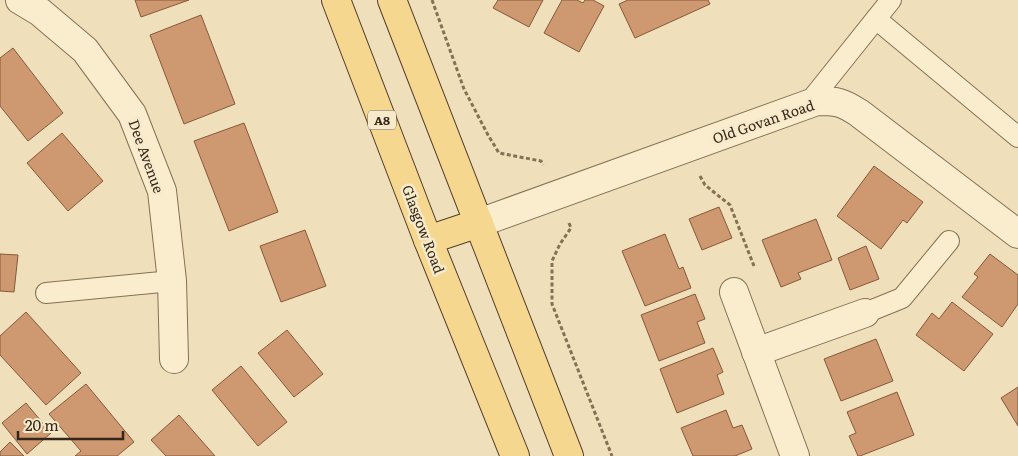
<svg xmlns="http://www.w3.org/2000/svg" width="1018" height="456" viewBox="0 0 1018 456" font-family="Literata,serif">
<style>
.building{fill:#ce9870;stroke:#86593a}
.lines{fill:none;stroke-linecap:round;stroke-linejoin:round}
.service-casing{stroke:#867055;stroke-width:22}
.minor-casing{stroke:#867055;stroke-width:30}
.tertiary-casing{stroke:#867055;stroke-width:30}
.primary-casing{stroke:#533e2a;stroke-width:30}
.path{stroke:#867055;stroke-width:3;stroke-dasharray:4 2.5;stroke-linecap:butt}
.service{stroke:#faedce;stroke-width:20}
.minor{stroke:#faedce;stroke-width:28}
.tertiary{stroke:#faedce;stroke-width:28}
.primary{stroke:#f5d790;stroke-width:28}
.labels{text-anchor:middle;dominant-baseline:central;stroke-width:5;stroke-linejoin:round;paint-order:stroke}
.shield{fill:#f6eacb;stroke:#6f624f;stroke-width:1}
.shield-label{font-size:12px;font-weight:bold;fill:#35271a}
.street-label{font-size:14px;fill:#35271a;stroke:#f6eacb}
</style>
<rect width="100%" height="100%" fill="#efe0bb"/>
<!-- building -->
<g class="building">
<path d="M135,0h54l-48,17z"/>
<path d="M498,0h45l-14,27 -36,-19z"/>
<path d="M562,0h15l6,3 2,-3h8l11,6 -25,46 -35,-19z"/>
<path d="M628,0h80l2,4 -75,34 -16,-34z"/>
<path d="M201,15l34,89 -51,20 -34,-89z"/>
<path d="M13,48l50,65 -35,28 -28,-35v-48z"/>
<path d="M244,123l34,89 -49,19 -35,-90z"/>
<path d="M62,133l41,48 -35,30 -41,-48z"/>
<path d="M874,166l49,36 -16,21 -4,-3 -22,29 -44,-33z"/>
<path d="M719,207l13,31 -30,12 -13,-31z"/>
<path d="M816,219l16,41 -34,13 3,6 -20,8 -19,-47z"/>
<path d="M305,230l21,56 -45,16 -21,-56z"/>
<path d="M665,234l14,35 4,-2 8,21 -46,18 -23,-55z"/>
<path d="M866,246l13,33 -29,11 -12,-32z"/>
<path d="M0,254l18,1 -4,37 -14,-1z"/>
<path d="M990,254l28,21v29l-16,23 -40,-30 16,-20 -4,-3z"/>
<path d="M695,294l10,25 -8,3 8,21 -46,18 -18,-46z"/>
<path d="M952,302l41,32 -29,37 -48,-36 16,-22 7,6z"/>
<path d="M26,312l55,61 -35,32 -46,-50v-19z"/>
<path d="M287,330l36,44 -29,23 -36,-44z"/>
<path d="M876,339l17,42 -52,20 -17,-42z"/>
<path d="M713,348l10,24 -6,3 7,19 -47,19 -17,-44z"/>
<path d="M241,366l46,56 -29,24 -46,-56z"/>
<path d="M86,384l48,58 -17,14h-42l6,-5 -32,-37z"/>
<path d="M1018,387v39l-17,-28z"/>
<path d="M897,392l17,43 -54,21h-2l-9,-20 7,-3 -9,-21z"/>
<path d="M26,403l25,30 -24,21 -25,-31z"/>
<path d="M726,410l7,18 9,-3 10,24 -17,7h-42l-12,-28z"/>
<path d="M179,415l36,41h-49l-15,-16z"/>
<path d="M10,442l14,14h-24v-4z"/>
</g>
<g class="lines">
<defs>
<g id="service">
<path d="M876,19l142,118"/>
<path d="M807,105l84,-105"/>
<path d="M46,293l126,-12"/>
<path d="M865,313l37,-15 47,-57"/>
</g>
<g id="minor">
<path d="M20,0l20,12 45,38 47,64 30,77 10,90 2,78"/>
<path d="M734,292l61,164"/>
<path d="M756,352l109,-39"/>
</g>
<path id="tertiary" d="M479,223l338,-122c20,0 25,1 42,12l159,121"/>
<g id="primary">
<path d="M336,0l92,240 87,216"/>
<path d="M392,0l177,456"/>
<path d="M428,240l51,-17"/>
</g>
</defs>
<!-- service casing -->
<use href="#service" class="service-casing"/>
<!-- minor casing -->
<use href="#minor" class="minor-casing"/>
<!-- tertiary casing -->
<use href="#tertiary" class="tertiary-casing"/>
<!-- primary casing -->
<use href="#primary" class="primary-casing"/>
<!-- path -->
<g class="path">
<path d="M432,0l32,89 24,46 11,18 42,8 2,4"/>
<path d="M700,176l5,9 25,20 24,61"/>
<path d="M569,223l2,5 -11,16 -8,17v43l60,152"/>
</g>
<!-- service -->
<use href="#service" class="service"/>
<!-- minor -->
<use href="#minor" class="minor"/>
<!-- tertiary -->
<use href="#tertiary" class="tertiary"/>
<!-- primary -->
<use href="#primary" class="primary"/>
</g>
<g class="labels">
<!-- shield labels -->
<rect class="shield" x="368" y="110.5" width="28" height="19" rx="4"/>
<g class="shield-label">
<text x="382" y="120">A8</text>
</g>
<!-- street labels -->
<g class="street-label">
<text transform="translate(763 121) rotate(-19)">Old Govan Road</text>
<text transform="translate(147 156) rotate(70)">Dee Avenue</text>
<text transform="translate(424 229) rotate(69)">Glasgow Road</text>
</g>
</g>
<!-- scale -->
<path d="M18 431v8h105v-8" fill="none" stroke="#35271a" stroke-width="2.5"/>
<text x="25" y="431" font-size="15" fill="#35271a" stroke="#f6eacb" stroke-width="4" paint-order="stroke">20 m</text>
</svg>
